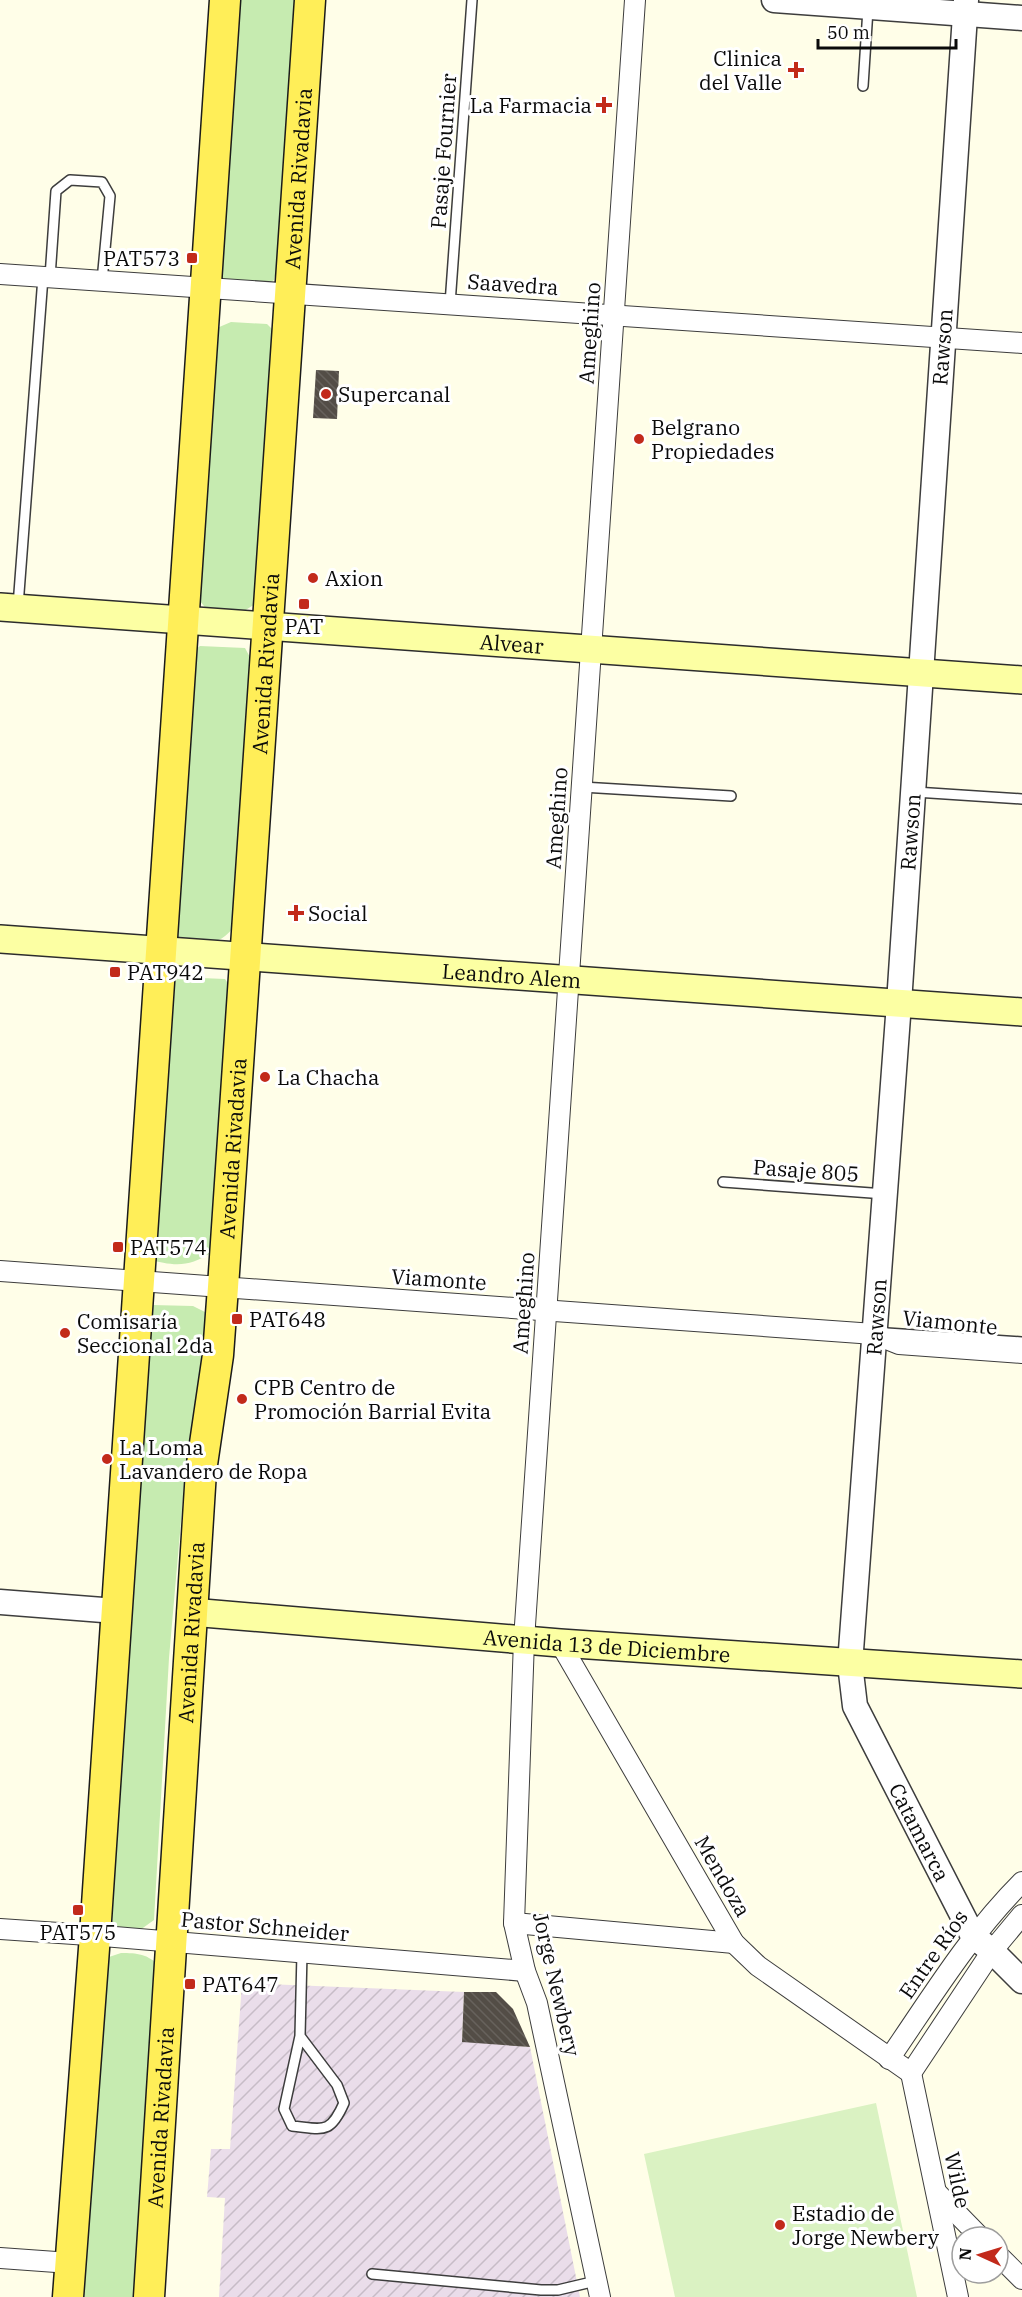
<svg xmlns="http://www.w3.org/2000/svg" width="1022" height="2297" viewBox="0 0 1022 2297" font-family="'IBM Plex Serif',serif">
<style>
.industrial{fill:url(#industrial-furrows)}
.park{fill:#c6ebb0}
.pitch{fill:#daf2c2}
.building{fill:url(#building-back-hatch)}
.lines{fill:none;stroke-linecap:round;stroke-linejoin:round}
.service-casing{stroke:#3d3d3d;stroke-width:12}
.minor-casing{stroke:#3d3d3d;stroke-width:22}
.tertiary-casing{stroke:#3d3d3d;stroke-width:27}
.secondary-casing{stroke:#2c2c2c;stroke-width:30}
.primary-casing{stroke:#1b1b1b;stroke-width:33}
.service{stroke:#fff;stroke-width:9}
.minor{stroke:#fff;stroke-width:20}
.tertiary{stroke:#fff;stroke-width:24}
.secondary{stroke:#fcffa3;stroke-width:27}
.primary{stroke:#ffee58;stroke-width:30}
.poi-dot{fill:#c22a1b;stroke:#fff;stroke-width:2}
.labels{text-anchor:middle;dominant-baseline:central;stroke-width:6;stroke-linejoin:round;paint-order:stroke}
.poi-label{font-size:21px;fill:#0a0a0a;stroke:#fff;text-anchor:start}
.street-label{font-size:21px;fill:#0a0a0a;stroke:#fff}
</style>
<defs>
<pattern id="industrial-furrows" width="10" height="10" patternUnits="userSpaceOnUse" patternTransform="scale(1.5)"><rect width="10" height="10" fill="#eaddea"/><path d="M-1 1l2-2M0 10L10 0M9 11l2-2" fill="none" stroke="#c7bcc7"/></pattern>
<pattern id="building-back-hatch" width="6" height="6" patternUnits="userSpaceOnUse" patternTransform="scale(1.5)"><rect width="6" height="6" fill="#534d46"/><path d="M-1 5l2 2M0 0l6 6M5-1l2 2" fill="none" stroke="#67625c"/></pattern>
</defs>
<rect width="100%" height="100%" fill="#fffee8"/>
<!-- industrial -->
<path class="industrial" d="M242,1983l222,9 -2,49 68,6 50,250h-361l6,-99 -18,-1 4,-48h19z"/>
<!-- park -->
<g class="park">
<path d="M235,0h62l-16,251 -7,29 -13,9 -34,-3 -11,-10z"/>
<path d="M231,322l36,2 7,7 -17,272 -13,8 -34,3 -13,-17 20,-269z"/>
<path d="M200,646l45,2 7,13 -19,267c-16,20 -32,15 -55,14l-12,-15 19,-269z"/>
<path d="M177,977l48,2 6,9 -19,264c-24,16 -38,14 -65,7l17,-273z"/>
<path d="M152,1305l41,1 12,6 3,13 -22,139 -17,194 -15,262 -14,10 -29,-3 -4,-12z"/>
<path d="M121,1953c16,0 27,1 38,13l-21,331h-58l23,-332 6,-8z"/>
</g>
<!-- pitch -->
<path class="pitch" d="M876,2103l41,194h-242l-31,-143z"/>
<!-- building -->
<g class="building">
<path d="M316,370l23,1 -2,48 -24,-1z"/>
<path d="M464,1992h32l17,17 17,38 -68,-5z"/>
</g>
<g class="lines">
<defs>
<g id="service">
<path d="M863,86l5,-77"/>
<path d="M50,277l6,-86 14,-11 32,2 8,14 -8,85"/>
<path d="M450,304l22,-304"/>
<path d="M18,606l25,-329"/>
<path d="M582,787l149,9"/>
<path d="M915,792l107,7"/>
<path d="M723,1182l162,12"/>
<path d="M887,1333l135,9"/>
<path d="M300,2036l37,49 7,18c-14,32 -21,26 -52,23l-8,-17 16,-73 2,-83"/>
<path d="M372,2274l169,16h17l38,-9"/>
</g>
<g id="minor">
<path d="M0,274l1022,69"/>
<path d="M0,1271l874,63 25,10 123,9"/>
<path d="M560,1643l174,300 24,23 153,107"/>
<path d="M514,1923l220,20"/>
<path d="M0,1929l103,7 422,35"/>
<path d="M889,2059c42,-61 80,-124 133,-177"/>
<path d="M911,2073l47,224"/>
<path d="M911,2073l81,-122 30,-36"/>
<path d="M937,2193l43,44"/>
<path d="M998,2255l24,24"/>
<path d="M0,2258l70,5"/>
<path d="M600,2297l-63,-294 -12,-32 -11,-48 10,-283 111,-1640"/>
</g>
<g id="tertiary">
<path d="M774,0l248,18"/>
<path id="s1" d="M966,0l-67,1003 -49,661 5,42 118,230 19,15 30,30"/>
<path d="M0,1602l116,9"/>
</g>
<g id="secondary">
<path id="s2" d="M0,607l1022,73"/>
<path id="s3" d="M0,939l1022,73"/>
<path id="s4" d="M191,1612l369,31 462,31"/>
</g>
<g id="primary">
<path d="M68,2297l27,-362 130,-1935"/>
<path id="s5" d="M149,2297l52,-826 17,-116 5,-68 87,-1287"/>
</g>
</defs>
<!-- service casing -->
<use href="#service" class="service-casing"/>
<!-- minor casing -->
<use href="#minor" class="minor-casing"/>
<!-- tertiary casing -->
<use href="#tertiary" class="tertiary-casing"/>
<!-- secondary casing -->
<use href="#secondary" class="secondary-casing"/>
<!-- primary casing -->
<use href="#primary" class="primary-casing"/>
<!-- service -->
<use href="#service" class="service"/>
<!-- minor -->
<use href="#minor" class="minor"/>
<!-- tertiary -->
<use href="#tertiary" class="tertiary"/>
<!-- secondary -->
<use href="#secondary" class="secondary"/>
<!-- primary -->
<use href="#primary" class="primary"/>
</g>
<!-- markers -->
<g class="poi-dot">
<path d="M793 61h6v6h6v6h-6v6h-6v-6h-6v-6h6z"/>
<path d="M601 96h6v6h6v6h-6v6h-6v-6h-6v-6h6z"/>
<rect x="186" y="252" width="12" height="12" rx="3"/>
<circle cx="326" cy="394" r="6"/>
<circle cx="639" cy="439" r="6"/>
<circle cx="313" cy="578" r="6"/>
<rect x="298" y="598" width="12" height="12" rx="3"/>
<path d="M293 904h6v6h6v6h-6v6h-6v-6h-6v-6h6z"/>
<rect x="109" y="966" width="12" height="12" rx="3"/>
<circle cx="265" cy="1077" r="6"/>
<rect x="112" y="1241" width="12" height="12" rx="3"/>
<rect x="231" y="1313" width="12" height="12" rx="3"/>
<circle cx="65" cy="1333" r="6"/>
<circle cx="242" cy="1399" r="6"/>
<circle cx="107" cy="1459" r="6"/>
<rect x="72" y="1904" width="12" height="12" rx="3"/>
<rect x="184" y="1978" width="12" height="12" rx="3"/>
<circle cx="780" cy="2225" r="6"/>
</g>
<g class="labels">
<!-- poi labels -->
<g class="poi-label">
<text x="782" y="58" text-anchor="end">Clinica<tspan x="782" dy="24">del Valle</tspan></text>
<text x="592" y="105" text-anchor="end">La Farmacia</text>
<text x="180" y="258" text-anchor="end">PAT573</text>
<text x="338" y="394">Supercanal</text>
<text x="651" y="427">Belgrano<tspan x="651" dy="24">Propiedades</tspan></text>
<text x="325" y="578">Axion</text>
<text x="304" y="626" text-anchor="middle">PAT</text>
<text x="308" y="913">Social</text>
<text x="127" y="972">PAT942</text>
<text x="277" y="1077">La Chacha</text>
<text x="130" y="1247">PAT574</text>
<text x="249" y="1319">PAT648</text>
<text x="77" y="1321">Comisaría<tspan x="77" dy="24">Seccional 2da</tspan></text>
<text x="254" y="1387">CPB Centro de<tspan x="254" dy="24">Promoción Barrial Evita</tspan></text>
<text x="119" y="1447">La Loma<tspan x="119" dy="24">Lavandero de Ropa</tspan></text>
<text x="78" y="1932" text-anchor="middle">PAT575</text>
<text x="202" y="1984">PAT647</text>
<text x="792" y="2213">Estadio de<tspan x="792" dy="24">Jorge Newbery</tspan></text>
</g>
<!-- street labels -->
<g class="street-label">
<text transform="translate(443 151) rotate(-86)">Pasaje Fournier</text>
<text stroke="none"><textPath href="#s5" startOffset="2124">Avenida Rivadavia</textPath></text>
<text transform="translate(513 284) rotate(4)">Saavedra</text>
<text transform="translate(589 333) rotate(-86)">Ameghino</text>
<text transform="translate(942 347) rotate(-86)">Rawson</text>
<text stroke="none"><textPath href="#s2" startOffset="513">Alvear</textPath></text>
<text stroke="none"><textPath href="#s5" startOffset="1638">Avenida Rivadavia</textPath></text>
<text transform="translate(556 818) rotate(-86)">Ameghino</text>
<text transform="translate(910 832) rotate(-86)">Rawson</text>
<text stroke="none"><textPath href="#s3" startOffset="513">Leandro Alem</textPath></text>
<text stroke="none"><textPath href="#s5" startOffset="1152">Avenida Rivadavia</textPath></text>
<text transform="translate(806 1170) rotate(4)">Pasaje 805</text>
<text transform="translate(439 1279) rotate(4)">Viamonte</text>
<text transform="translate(523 1303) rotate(-86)">Ameghino</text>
<text transform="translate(876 1317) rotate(-86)">Rawson</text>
<text transform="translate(950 1322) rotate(6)">Viamonte</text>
<text stroke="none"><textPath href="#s5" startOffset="666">Avenida Rivadavia</textPath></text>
<text stroke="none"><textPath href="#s4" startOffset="417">Avenida 13 de Diciembre</textPath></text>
<text stroke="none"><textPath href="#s1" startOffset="1852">Catamarca</textPath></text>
<text transform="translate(723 1876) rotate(60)">Mendoza</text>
<text transform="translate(265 1926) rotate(5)">Pastor Schneider</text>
<text transform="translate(933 1954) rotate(-55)">Entre Ríos</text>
<text transform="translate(557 1984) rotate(77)">Jorge Newbery</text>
<text stroke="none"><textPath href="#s5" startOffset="180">Avenida Rivadavia</textPath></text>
<text transform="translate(958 2180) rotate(78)">Wilde</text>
</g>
</g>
<!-- north arrow -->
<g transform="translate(980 2255) rotate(274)"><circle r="28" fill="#ffffff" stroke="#9d9d9d" stroke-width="1.5"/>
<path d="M0-4.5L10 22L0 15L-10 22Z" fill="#c22a1b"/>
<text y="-9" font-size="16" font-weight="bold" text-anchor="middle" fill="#0a0a0a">N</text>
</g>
<!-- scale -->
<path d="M818 39v9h138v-9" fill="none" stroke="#0a0a0a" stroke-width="3"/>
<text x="827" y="39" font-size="18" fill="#0a0a0a" stroke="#ffffff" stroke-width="4.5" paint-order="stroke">50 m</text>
</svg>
